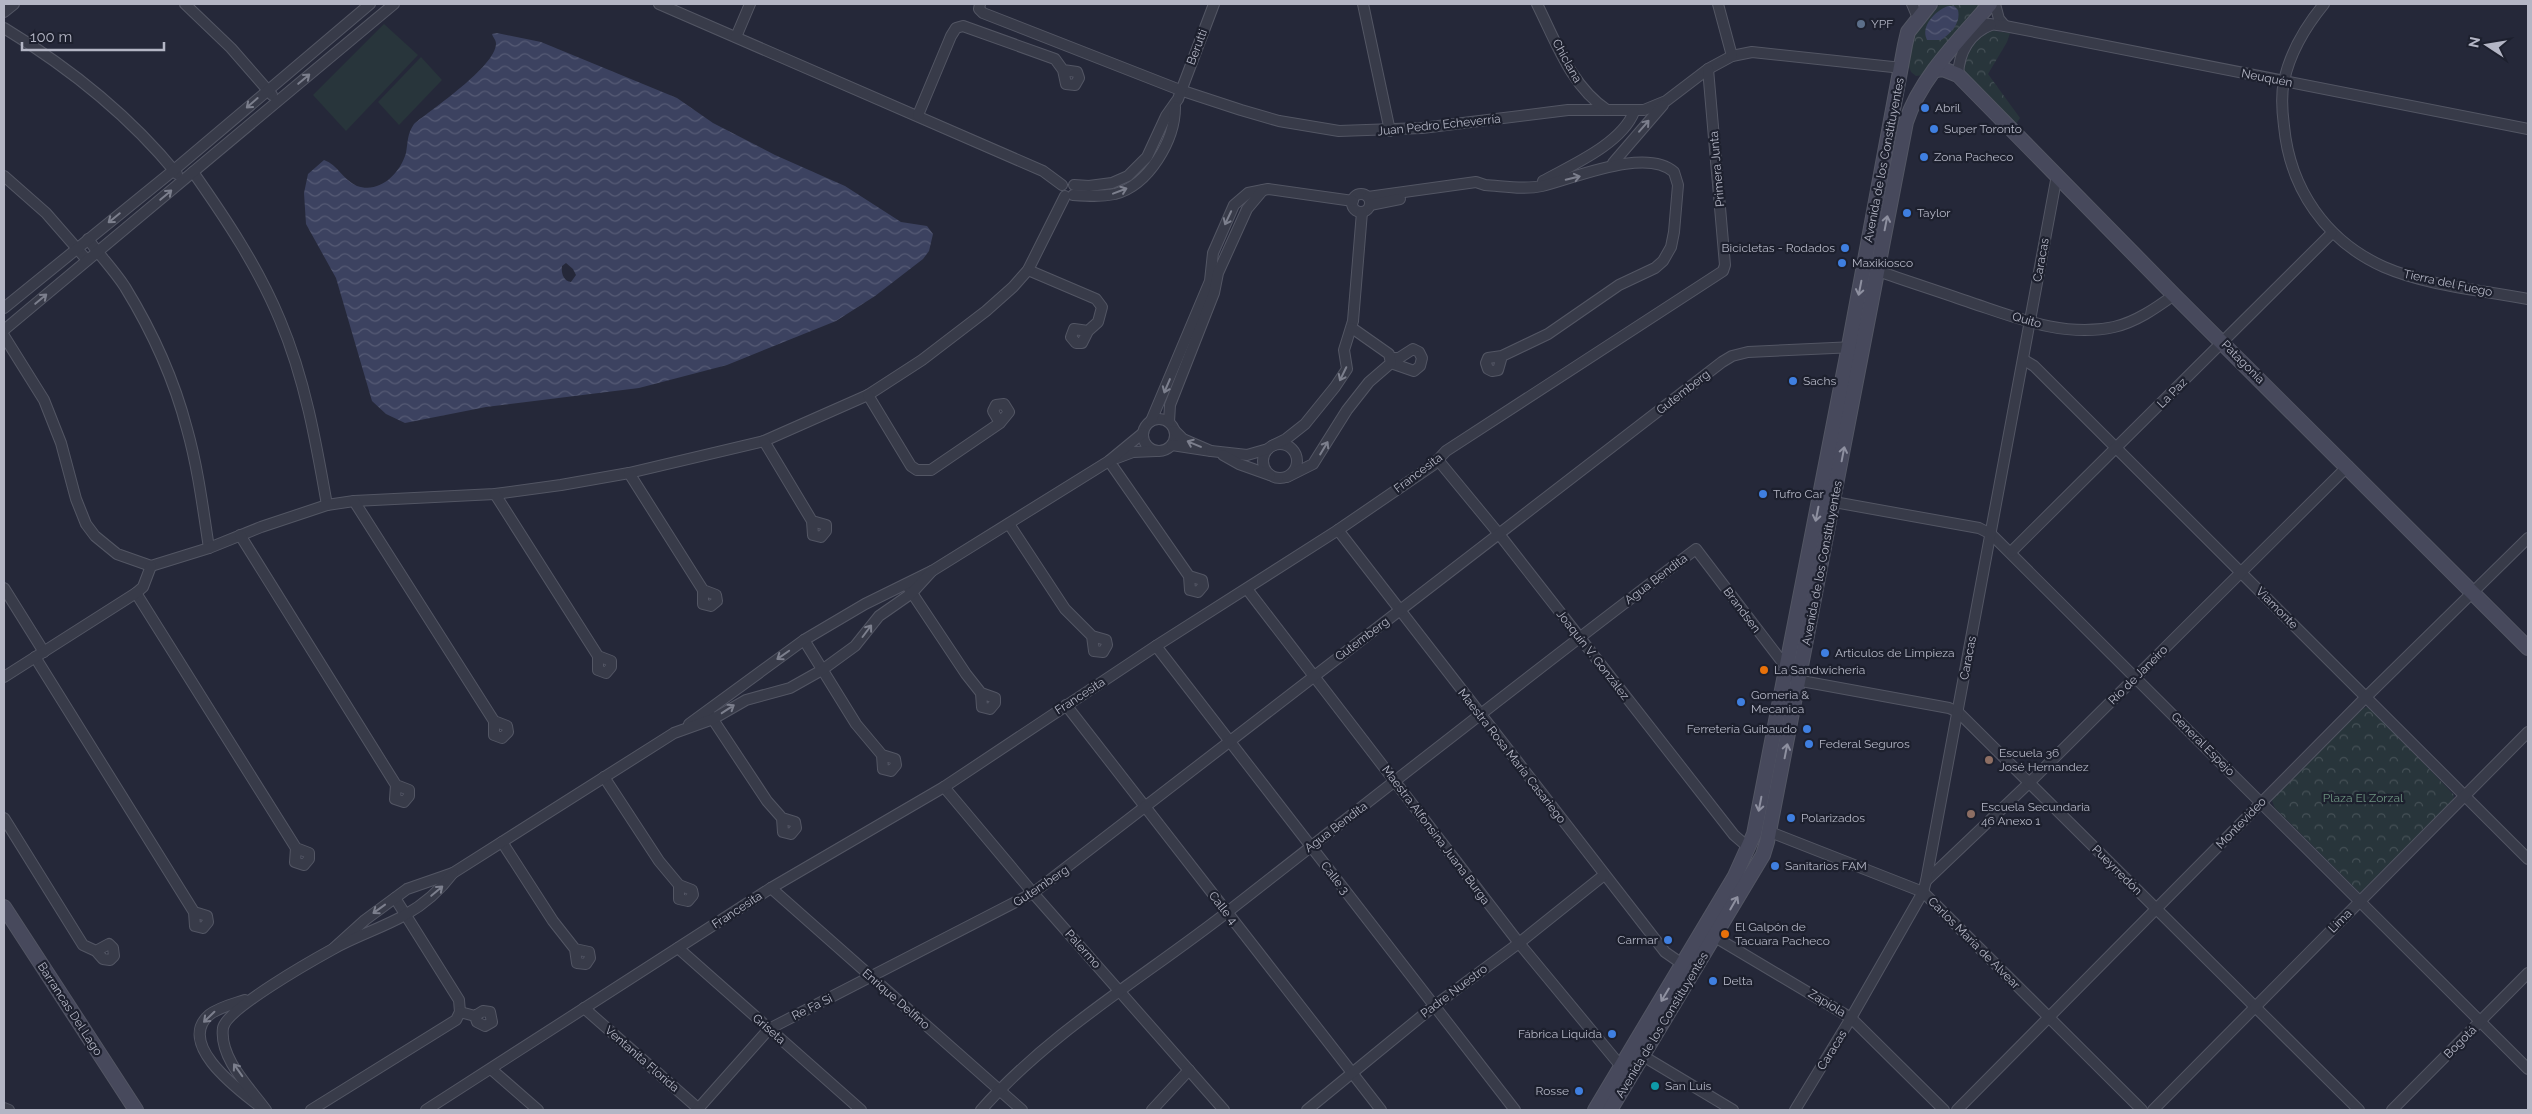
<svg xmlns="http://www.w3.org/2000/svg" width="2532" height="1114" viewBox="0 0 2532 1114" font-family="Raleway,sans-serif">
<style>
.park{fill:url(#park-crowns)}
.pitch{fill:#28353b}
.water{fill:url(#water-waves);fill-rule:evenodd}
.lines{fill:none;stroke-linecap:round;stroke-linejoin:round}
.street-casing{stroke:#535664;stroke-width:12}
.secondary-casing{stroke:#535664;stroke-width:16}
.street{stroke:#383b49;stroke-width:10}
.secondary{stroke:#47495c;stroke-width:14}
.oneway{stroke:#7c7f8d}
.oneway2{stroke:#8e90a0}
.service-dot{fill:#5c6f8a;stroke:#1d202e;stroke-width:2}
.shop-dot{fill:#3f7fe0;stroke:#1d202e;stroke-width:2}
.food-dot{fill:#e8710a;stroke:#1d202e;stroke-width:2}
.education-dot{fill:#8d6e63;stroke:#1d202e;stroke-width:2}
.culture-dot{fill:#0f9aa8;stroke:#1d202e;stroke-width:2}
.labels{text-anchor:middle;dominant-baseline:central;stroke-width:4.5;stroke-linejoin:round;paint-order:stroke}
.poi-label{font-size:12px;fill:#b4b6c5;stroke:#1d202e;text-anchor:start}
.street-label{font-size:12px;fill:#b4b6c5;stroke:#1d202e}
.park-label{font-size:12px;fill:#6d9380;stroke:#1d202e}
</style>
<defs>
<pattern id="park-crowns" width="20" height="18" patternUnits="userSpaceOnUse" patternTransform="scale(1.25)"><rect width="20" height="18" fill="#28353b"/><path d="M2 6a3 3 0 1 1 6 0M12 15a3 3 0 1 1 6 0" fill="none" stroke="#455056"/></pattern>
<pattern id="water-waves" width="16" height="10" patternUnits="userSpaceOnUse" patternTransform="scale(1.25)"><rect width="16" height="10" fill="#3c4260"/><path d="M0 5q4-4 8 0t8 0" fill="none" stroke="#565b75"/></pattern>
</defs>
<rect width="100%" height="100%" fill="#252839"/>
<!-- park -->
<g class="park">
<path d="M1940,4h42l-59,71 -7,1 -5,-4c-11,-25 13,-52 29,-68z"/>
<path d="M1987,30l23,3 -3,9 -19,32 32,44 -4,6 -54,-53 2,-20z"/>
<path d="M2367,707l5,2 82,86 -1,6 -93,92 -85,-85 -3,-7 3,-7 86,-85z"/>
</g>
<!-- pitch -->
<g class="pitch">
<path d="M384,24l34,31 -72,76 -33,-36z"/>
<path d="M421,57l21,23 -43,45 -21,-23z"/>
</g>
<!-- water -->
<g class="water">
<path d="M1948,6h6l4,4c3,13 -7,23 -17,30h-14c-7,-14 8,-29 21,-34z"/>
<path d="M497,33l44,9 136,56 36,25 62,32 70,31 56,36 26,4 6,8 -4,17 -6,8 -48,37 -39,25 -109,44 -88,23 -153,19 -81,16 -19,-9 -14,-13 -36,-123 -30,-54 -2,-31 4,-19 16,-14c14,5 19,20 33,26 22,8 43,-12 49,-33 2,-11 1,-19 8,-29 18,-15 81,-57 82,-80 0,-5 -3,-6 -4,-10zM566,263l7,6 3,6 -5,7c-8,-1 -10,-10 -9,-16z"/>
</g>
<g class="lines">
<defs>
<g id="street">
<path d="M185,4l46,44 41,47"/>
<path d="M659,4l384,167 19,14"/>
<path d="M980,4l-1,5 4,4 197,77 61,20 38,11 60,10 83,-3 146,-18h76l22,-9 42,-32 24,-13 20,-4 150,16"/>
<path d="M1363,4l27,127"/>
<path d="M1537,4c19,38 34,82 70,106"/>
<path d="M1718,4l14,52"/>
<path d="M1912,4l6,14"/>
<path d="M1995,4l4,15 6,7"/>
<path d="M2324,4c-18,22 -34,48 -40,77 -3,14 -2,30 0,45 6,63 42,115 100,141 44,19 97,23 144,32"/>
<path d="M4,12l10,-8"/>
<path d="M1974,22l31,4 523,103"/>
<path d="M4,28c66,40 124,86 173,146"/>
<path d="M736,37l14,-33"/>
<path d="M1958,75c1,-23 12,-42 33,-50"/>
<path d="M918,115l33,-79 5,-8 7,-2 92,33 8,11 3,14 9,1 4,-7 -2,-6 -14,-2"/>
<path d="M1613,163l50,-58"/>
<path d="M193,172c33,47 65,95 87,148 25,59 36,122 47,185"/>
<path d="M4,176l42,37 41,47"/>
<path d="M1543,181c29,-16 78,-37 91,-69"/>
<path d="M1074,185l15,1 23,-3 16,-7 19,-19 19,-41 12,-17 36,-95"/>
<circle cx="1361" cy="203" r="9"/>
<path d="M1073,195c14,1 28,2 42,-1 34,-9 60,-54 60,-87"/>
<path d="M1368,197l108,-15 9,3c18,1 39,5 57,1 33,-8 104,-39 132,-14l4,13 -4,47 -3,15 -8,14 -8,7 -36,17 -71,49 -46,22 -14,2 -2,5 2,6 4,2 6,-1 4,-14"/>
<path d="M1370,205l30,-6"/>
<path d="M88,239c12,17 26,31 37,48 27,44 49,92 62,142 11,39 16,80 22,119"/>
<path d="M1028,270l68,29 6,8 -4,15 -10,9 -6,12h-6l-5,-6 3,-8 14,2"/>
<path d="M1878,271c31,11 63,21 94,32 45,15 93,35 142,24 22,-5 42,-19 60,-32"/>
<path d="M4,308l170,-138 196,-166"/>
<path d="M4,330l390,-326"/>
<path d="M4,336l40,64 17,43 15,56 10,25 9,12 22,18 34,12 58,-18 52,-21 66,-22 27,-4 141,-7 66,-9 68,-12 135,-32 104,-46 54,-35 64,-49 27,-24 15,-17 37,-74"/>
<path d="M2024,360l10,6 494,493"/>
<path d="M1391,363l23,8 6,-5 2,-8 -3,-6 -6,-3 -14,9h-7"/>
<path d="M868,395l43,71 6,4h14l69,-47 9,-11 -5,-8 -8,1 -3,6 7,12"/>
<circle cx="1159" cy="435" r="16"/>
<path d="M1151,421l59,-140 3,-28 21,-48 14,-12 20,-4 85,12"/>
<path d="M1169,422l1,-17 44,-112 4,-20 29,-64 16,-19"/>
<path d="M764,441l48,80 1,14 8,2 5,-6v-6l-14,-4"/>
<circle cx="1280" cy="461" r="17"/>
<path d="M1172,445l39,6 -28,-12 -8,-8"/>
<path d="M1272,446l14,-7 19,-15 30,-37 12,-18 -3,-19 9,-29 9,-109"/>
<path d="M1211,451l36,4 21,-6"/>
<path d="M1223,455l16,9 31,11"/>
<path d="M1117,458l16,-6 23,-1"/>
<path d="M1438,460l61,74 235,301 15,13"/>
<path d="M1109,461l80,115 1,14 8,2 5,-6 -1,-6 -13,-4"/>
<path d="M629,473l74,117v14l8,2 6,-5 -1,-6 -13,-5"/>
<path d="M1287,477l26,-13 34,-54 22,-28 22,-19 -2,-9 -37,-26"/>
<path d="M495,494l103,162v14l8,3 5,-6v-6l-13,-5"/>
<path d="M354,501l140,220v14l8,3 6,-6 -1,-6 -13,-5"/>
<path d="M1834,502l145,26 12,6 537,535"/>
<path d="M1009,524l56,85 27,27 14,4 1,5 -4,7 -9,-1 -2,-15"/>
<path d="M1338,530l327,422 23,16"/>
<path d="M240,535l156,250 -1,14 9,3 5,-6v-6l-13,-5"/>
<path d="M2011,552l321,-319"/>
<path d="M908,587l58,87 15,19 14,5v5l-5,6 -8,-2 -1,-14"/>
<path d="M4,588l40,64"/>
<path d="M1247,589l272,354 105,127"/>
<path d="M136,593l160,255 -1,14 9,3 5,-6v-6l-13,-5"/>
<path d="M804,640l52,84 26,31 13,4 1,6 -5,6 -8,-2 -1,-14"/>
<path d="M1156,646l359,464"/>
<path d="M35,657l159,255 1,14 8,2 5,-6 -1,-6 -13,-4"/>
<path d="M4,677l132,-84 7,-6 8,-21"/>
<path d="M1066,705l315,405"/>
<path d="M710,715l57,86 15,17 13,4 1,6 -5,6 -8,-2 -1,-14"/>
<path d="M689,724l115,-84 61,-36 67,-33 177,-110 34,-28"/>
<path d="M604,777l55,84 20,24 13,5 1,5 -5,6 -9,-2v-14"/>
<path d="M944,787l89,106 191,217"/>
<path d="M4,818l79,127 13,6 7,8 7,1 4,-4 -1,-8 -4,-4 -13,7"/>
<path d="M1770,832l153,60 219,218"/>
<path d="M502,842l51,79 22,28 2,14 9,1 4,-6 -1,-6 -14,-3"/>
<path d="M1926,881l103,-98 319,-317"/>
<path d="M771,888l251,222"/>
<path d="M395,898l64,102 1,12"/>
<path d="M1715,937l136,81 93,92"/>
<path d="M334,948l31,-28 42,-31 46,-16 221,-140 39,-14 33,-19 44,-12 32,-18 33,-24 24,-30 33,-23 20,-22"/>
<path d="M678,948l183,162"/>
<path d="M245,1000c-12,4 -26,7 -36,15 -33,29 30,75 49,90"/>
<path d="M584,1008l116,102"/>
<path d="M1638,1053l95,57"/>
<path d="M491,1069l47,41"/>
<path d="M4,1108l5,2"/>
<path d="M266,1110c-16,-22 -47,-52 -43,-82 3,-19 90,-68 110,-79 23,-13 49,-21 72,-34 18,-10 36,-26 48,-42"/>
<path d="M311,1110l145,-90 4,-8 15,4 2,6 8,4 7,-4 -2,-10 -7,-1 -8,5"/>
<path d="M426,1110l345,-222 173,-101 212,-141 182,-116 95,-65 13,-14 277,-180 2,-6 -17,-196"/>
<path d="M697,1110l72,-81 264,-136 689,-531 10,-6 16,-4 107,-5"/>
<path d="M981,1110c71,-80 165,-134 249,-200 155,-121 309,-243 466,-361l100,131 153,28 9,4 401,398"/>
<path d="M1152,1110l37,-40"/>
<path d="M1307,1110l127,-104 85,-63 85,-68"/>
<path d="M1795,1110l56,-92 72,-126 3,-11 131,-706"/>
<path d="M1957,1110l409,-413 162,-159"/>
<path d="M2153,1110l375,-378"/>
<path d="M2392,1110l136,-137"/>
</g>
<g id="secondary">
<path d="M1936,70l7,-1 15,6 216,220 354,353"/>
<path d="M4,907l132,203"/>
<path d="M1595,1110l140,-234 19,-42 95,-488 56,-301 3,-13 22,-28"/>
<path d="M1610,1110l153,-255 4,-13 139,-720c14,-44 54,-83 84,-118"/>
</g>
</defs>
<!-- street casing -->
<use href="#street" class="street-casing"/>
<!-- secondary casing -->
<use href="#secondary" class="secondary-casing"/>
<!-- street -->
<use href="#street" class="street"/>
<!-- secondary -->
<use href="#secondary" class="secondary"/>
</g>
<!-- one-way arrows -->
<defs><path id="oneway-shaft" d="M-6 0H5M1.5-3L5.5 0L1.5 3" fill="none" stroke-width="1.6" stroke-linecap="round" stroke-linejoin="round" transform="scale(1.25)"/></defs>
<g class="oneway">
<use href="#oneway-shaft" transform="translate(304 79) rotate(-40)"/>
<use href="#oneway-shaft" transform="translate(252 103) rotate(139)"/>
<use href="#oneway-shaft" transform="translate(1644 126) rotate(-49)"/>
<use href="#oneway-shaft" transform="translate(1573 178) rotate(-14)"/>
<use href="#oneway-shaft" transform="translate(1120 191) rotate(-21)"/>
<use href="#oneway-shaft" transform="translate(166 195) rotate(-40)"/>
<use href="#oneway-shaft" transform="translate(114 218) rotate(141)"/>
<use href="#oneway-shaft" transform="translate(1228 218) rotate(115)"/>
<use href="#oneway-shaft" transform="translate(41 299) rotate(-40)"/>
<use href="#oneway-shaft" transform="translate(1343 374) rotate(116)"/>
<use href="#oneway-shaft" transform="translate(1167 386) rotate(113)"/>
<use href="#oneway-shaft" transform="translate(1194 444) rotate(-157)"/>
<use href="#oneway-shaft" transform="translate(1324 448) rotate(-59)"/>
<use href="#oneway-shaft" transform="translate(867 631) rotate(-53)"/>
<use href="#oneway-shaft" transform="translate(783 655) rotate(145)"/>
<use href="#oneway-shaft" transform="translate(728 709) rotate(-33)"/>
<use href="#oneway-shaft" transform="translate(437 891) rotate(-40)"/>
<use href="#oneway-shaft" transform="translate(379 909) rotate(144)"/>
<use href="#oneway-shaft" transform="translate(209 1017) rotate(136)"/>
<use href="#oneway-shaft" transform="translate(238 1070) rotate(-125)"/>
</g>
<g class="oneway2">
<use href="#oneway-shaft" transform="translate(1886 223) rotate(-79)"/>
<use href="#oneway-shaft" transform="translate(1860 288) rotate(101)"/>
<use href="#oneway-shaft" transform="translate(1843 454) rotate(-79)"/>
<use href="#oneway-shaft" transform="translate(1817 514) rotate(101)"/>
<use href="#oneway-shaft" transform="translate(1786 751) rotate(-79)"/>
<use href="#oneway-shaft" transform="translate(1760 804) rotate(101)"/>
<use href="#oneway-shaft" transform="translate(1734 903) rotate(-60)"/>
<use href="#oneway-shaft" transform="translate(1665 995) rotate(121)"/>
</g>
<!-- markers -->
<circle class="service-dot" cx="1861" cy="24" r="5"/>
<g class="shop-dot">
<circle cx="1925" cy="108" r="5"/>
<circle cx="1934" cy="129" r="5"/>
<circle cx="1924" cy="157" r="5"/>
<circle cx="1907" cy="213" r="5"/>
<circle cx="1845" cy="248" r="5"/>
<circle cx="1842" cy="263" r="5"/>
<circle cx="1793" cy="381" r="5"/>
<circle cx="1763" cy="494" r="5"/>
<circle cx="1825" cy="653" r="5"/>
<circle cx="1741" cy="702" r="5"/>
<circle cx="1807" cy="729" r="5"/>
<circle cx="1809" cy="744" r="5"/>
<circle cx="1791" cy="818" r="5"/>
<circle cx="1775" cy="866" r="5"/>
<circle cx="1668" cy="940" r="5"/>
<circle cx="1713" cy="981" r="5"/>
<circle cx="1612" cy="1034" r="5"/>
<circle cx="1579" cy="1091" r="5"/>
</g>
<g class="food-dot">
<circle cx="1764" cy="670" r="5"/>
<circle cx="1725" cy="934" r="5"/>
</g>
<g class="education-dot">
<circle cx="1989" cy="760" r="5"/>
<circle cx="1971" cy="814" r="5"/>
</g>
<circle class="culture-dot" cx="1655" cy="1086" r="5"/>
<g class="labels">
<!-- poi labels -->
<g class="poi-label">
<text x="1871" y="24">YPF</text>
<text x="1935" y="108">Abril</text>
<text x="1944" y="129">Super Toronto</text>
<text x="1934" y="157">Zona Pacheco</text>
<text x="1917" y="213">Taylor</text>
<text x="1835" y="248" text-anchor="end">Bicicletas - Rodados</text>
<text x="1852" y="263">Maxikiosco</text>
<text x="1803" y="381">Sachs</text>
<text x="1773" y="494">Tufro Car</text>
<text x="1835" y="653">Articulos de Limpieza</text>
<text x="1774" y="670">La Sandwicheria</text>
<text x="1751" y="695">Gomeria &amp;<tspan x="1751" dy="14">Mecanica</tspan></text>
<text x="1797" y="729" text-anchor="end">Ferretería Guibaudo</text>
<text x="1819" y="744">Federal Seguros</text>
<text x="1999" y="753">Escuela 36<tspan x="1999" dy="14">José Hernandez</tspan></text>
<text x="1981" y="807">Escuela Secundaria<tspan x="1981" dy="14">46 Anexo 1</tspan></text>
<text x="1801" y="818">Polarizados</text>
<text x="1785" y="866">Sanitarios FAM</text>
<text x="1735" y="927">El Galpón de<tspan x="1735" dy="14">Tacuara Pacheco</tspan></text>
<text x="1658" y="940" text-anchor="end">Carmar</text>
<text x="1723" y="981">Delta</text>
<text x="1602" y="1034" text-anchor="end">Fábrica Liquida</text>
<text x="1665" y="1086">San Luis</text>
<text x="1569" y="1091" text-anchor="end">Rosse</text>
</g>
<!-- street labels -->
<g class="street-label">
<text transform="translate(1197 47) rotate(-69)">Berutti</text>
<text transform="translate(1567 61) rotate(61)">Chiclana</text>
<text transform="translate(2267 78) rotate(11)">Neuquén</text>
<text transform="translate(1439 125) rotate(-6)">Juan Pedro Echeverría</text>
<text transform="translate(1884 160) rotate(-79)">Avenida de los Constituyentes</text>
<text transform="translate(1717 169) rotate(-95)">Primera Junta</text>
<text transform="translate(2041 260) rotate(-80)">Caracas</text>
<text transform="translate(2448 283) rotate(12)">Tierra del Fuego</text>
<text transform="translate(2027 320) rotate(16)">Quito</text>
<text transform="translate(2243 362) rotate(45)">Patagonia</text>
<text transform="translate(1683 392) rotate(-38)">Gutemberg</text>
<text transform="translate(2172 393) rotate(-45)">La Paz</text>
<text transform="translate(1418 473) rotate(-37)">Francesita</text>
<text transform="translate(1822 563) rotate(-79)">Avenida de los Constituyentes</text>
<text transform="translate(1656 579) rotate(-37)">Agua Bendita</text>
<text transform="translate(2277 608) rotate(45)">Viamonte</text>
<text transform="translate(1742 610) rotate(53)">Brandsen</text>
<text transform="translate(1362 639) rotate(-37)">Gutemberg</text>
<text transform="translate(1593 655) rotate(52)">Joaquín V. González</text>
<text transform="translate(1968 658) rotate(-79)">Caracas</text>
<text transform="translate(2138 675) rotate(-45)">Río de Janeiro</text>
<text transform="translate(1080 696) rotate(-33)">Francesita</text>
<text transform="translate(2203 744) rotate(45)">General Espejo</text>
<text transform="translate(1512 756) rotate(52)">Maestra Rosa María Casariego</text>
<text transform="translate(2241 823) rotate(-46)">Montevideo</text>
<text transform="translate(1336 827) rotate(-37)">Agua Bendita</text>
<text transform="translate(1436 835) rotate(53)">Maestra Alfonsina Juana Burga</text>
<text transform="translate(2117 870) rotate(45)">Pueyrredón</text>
<text transform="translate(1335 878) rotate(52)">Calle 3</text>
<text transform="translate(1041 886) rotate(-34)">Gutemberg</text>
<text transform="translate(1223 908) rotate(52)">Calle 4</text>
<text transform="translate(737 910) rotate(-33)">Francesita</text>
<text transform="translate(2340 921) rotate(-45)">Lima</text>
<text transform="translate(1974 943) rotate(45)">Carlos María de Alvear</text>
<text transform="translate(1083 949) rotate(48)">Palermo</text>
<text transform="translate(1454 991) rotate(-37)">Padre Nuestro</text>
<text transform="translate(896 999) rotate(41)">Enrique Delfino</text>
<text transform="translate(1827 1003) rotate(31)">Zapiola</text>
<text transform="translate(812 1007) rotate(-26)">Re Fa Si</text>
<text transform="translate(70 1009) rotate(57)">Barrancas Del Lago</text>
<text transform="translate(1662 1025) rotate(-59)">Avenida de los Constituyentes</text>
<text transform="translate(769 1029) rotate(41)">Griseta</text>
<text transform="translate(2460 1042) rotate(-45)">Bogotá</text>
<text transform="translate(1832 1050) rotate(-58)">Caracas</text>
<text transform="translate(642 1059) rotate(41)">Ventanita Florida</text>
</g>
<!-- park labels -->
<g class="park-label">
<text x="2363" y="798">Plaza El Zorzal</text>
</g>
</g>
<!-- border -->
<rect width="2532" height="1114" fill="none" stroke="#b4b6c5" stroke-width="10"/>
<!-- north arrow -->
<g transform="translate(2487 45) rotate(282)" stroke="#1d202e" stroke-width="4" paint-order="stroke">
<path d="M0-4L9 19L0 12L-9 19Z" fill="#b4b6c5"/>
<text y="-8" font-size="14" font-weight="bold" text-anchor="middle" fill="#b4b6c5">N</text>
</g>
<!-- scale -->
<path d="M22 42v8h142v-8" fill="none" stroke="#b4b6c5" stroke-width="2.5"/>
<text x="30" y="42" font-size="15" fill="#b4b6c5" stroke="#1d202e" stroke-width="4" paint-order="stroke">100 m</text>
</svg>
